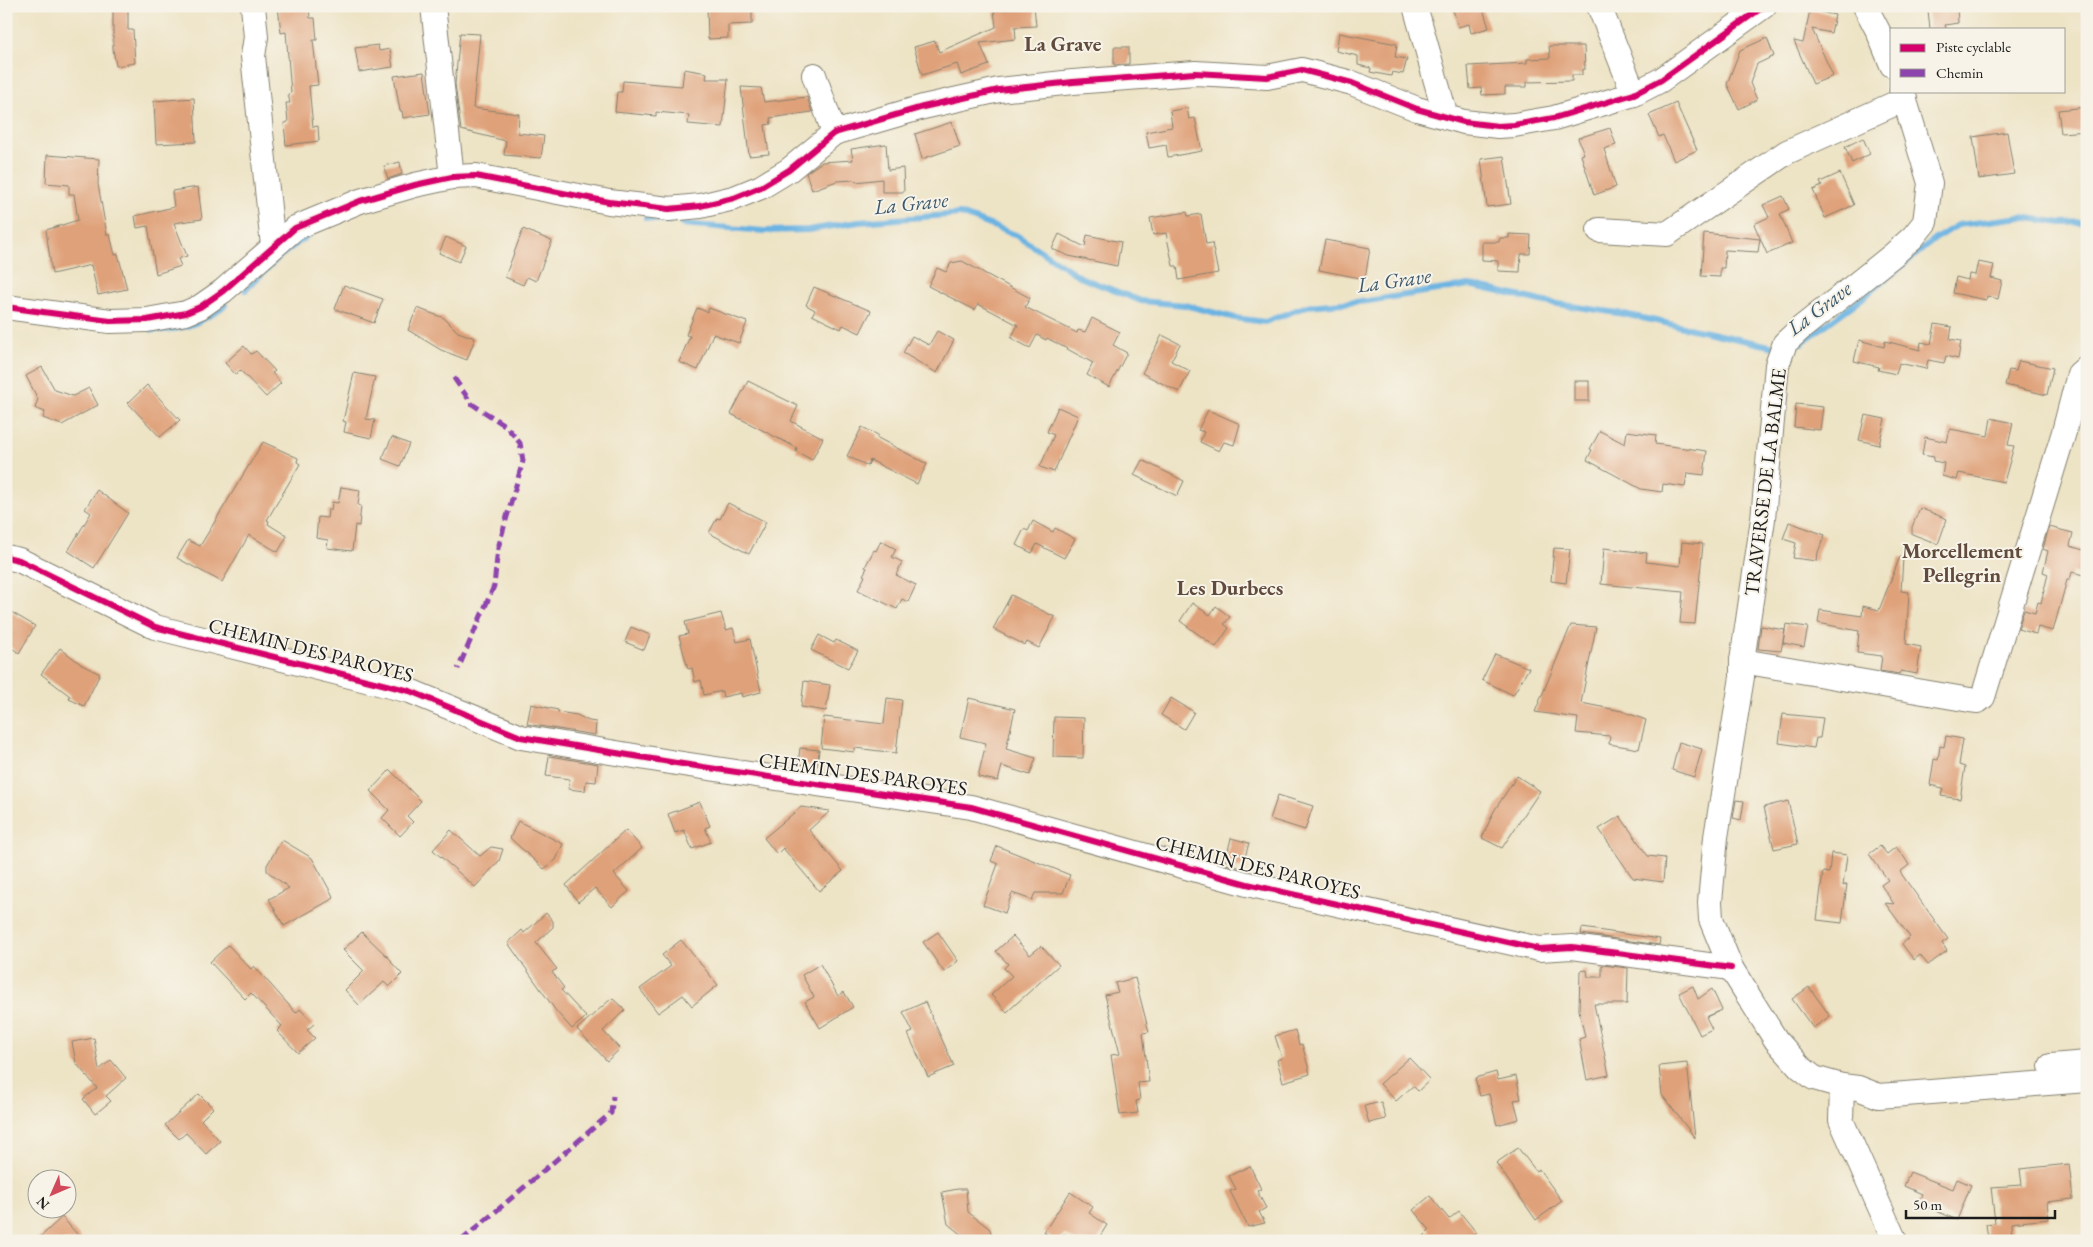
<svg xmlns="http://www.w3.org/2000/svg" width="2093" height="1247" viewBox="0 0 2093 1247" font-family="'EB Garamond',serif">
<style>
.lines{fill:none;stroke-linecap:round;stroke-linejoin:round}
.stream{stroke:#6bb3e2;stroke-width:6}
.building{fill:#dfa179}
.minor-casing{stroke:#848070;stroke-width:26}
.minor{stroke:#fff;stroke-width:24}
.quiet{stroke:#8e44ad;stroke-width:5;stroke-dasharray:10 5;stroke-linecap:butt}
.cycleway-casing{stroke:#f7f3e8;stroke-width:9}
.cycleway{stroke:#d6006c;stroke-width:6}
.labels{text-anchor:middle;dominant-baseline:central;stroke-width:4;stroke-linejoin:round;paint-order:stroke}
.street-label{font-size:20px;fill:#1c1c1c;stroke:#f7f3e8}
.neighbourhood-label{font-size:21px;font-weight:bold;fill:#604b3d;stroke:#f7f3e8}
.water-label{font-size:21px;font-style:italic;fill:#3c586b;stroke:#f7f3e8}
</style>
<rect width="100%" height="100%" fill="#f7f3e8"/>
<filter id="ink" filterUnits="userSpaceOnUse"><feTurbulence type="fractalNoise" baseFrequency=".02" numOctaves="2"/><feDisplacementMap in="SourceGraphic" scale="10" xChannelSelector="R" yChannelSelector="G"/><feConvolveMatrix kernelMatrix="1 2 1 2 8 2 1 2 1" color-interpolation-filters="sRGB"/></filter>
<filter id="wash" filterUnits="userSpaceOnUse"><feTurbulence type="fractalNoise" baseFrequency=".0096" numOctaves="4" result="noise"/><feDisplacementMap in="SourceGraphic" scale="20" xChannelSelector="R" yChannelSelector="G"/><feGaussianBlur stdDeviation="1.12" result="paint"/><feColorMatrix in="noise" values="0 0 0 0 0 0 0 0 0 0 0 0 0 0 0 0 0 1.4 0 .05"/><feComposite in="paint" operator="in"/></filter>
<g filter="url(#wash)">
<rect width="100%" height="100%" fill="#ede3c5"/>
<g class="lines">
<!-- stream -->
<g class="stream">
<path d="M646,218l23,4"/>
<path d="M682,224l82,7 44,-1 51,-8 102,-8 55,21 66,43 59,23 44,4 50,13 30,4 42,-16 61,-5 101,-16 76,17 79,12 155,34"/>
<path d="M245,290l35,-34 32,-24"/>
<path d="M152,330c30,1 49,-7 73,-25"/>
<path d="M1801,343l64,-47 70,-57 23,-14 63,-8 40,6 26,-1"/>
</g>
</g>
<g id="blocks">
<!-- building -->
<g class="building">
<path d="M113,6h15v24h5l2,33 -19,3 -3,-17z"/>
<path d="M278,6h31l1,12h5l2,22h-4l5,45 -9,1 4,41 5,-1 1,15 -33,4 -2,-22 4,-1 -2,-19h4l-2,-9 3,-1 -5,-61 -5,1z"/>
<path d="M707,6h45v18l-24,1v13l-20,1z"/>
<path d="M1034,6l2,20 -21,1 1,12 -36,4 9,22 -28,10 -4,-11 -35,11 -8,-28 21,-6 4,11 57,-25 -2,-16z"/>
<path d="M1452,6h30l7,22 -18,5 -2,-9 -11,3z"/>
<path d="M1957,7l1,16 -13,2 1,4h-16l-2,-19z"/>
<path d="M1810,10l25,5 -4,18 -19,-4 21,47 -20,8 -19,-43 9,2z"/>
<path d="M460,33l20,1 -7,74 46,6 -1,19 26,3 -3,22 -37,-3 2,-14 -45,-11 -6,-46z"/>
<path d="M1339,33l58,11 -2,13 12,2 -4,15 -11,-2 -1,4 -21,-4 1,-4 -13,-3v-9l-22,-5z"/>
<path d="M1767,38l7,18 -17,8 -7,19 7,17 -18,9 -12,-25 13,-34z"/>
<path d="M378,45l1,6 11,-2 3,18 -34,5 -4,-24z"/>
<path d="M1549,46h35l1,23h-3v6h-10v6l-45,1v5h-22v7l-23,1 -1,-7 -11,1 -2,-23 59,-3v-4l23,-1z"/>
<path d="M1114,47h15v17l-15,1z"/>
<path d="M684,69l23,4 -1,6h22l-5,48 -35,-3 1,-9 -33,-3v4l-41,-4 2,-20h5l1,-11 59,5z"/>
<path d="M424,72l6,42 -27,4 -1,-7h-2l-6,-35z"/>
<path d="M741,87l20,1 3,14 43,-5 5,15 -42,6 1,6 -6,1 4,29 -20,2z"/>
<path d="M194,98l2,44 -40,2 -2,-43z"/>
<path d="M1676,103l21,47 -23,11 -11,-26 -4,2 -10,-22z"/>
<path d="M2087,107v24l-26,2 -3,-23z"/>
<path d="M1187,108l2,11 6,-1 7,33 -34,6 -2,-12 -17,3 -3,-16 26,-5 -2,-16z"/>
<path d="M952,122l8,24 -38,13 -7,-25z"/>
<path d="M1610,128l6,17 -12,4 12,38 -22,8 -13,-40 3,-1 -6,-16z"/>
<path d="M2007,132l7,42 -35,5 -6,-42z"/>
<path d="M1863,138l7,16 -18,9 -7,-16z"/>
<path d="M886,144l2,26 15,-2 1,24h-22v-13l-26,3 -2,-2 -17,1 -25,9 -6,-17 16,-11 31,-2 -2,-11z"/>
<path d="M47,155l52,4 -1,25 9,51h3l5,20 3,-1 9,35 -29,6 -7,-30 -39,9 -6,-44 32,-10 -4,-26h-5v-9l-23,-2z"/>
<path d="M1504,156l7,48 -24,3 -6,-48z"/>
<path d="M400,162l2,12 -14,5 -4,-13z"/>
<path d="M1840,173l14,32 -29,13 -12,-28 9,-4 -2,-4z"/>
<path d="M198,187l4,32 -28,4 13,33 -9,3 3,7 -25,8 -8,-48 -11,2 -2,-12 39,-9 -2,-16z"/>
<path d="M1783,196l6,13 -9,5 12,29 -25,11 -13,-30 15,-7 -6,-12z"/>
<path d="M1187,212l1,4 13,-2 5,30 6,-1 6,30 -39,7 -2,-14h-4l-7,-33 -13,2 -3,-17z"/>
<path d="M523,229l29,12 -16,40 -9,-4 -4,8 -18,-8z"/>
<path d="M1704,233l56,6 -2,13 -33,-2 -1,18h-4v9l-19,-1z"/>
<path d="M1059,234l26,13 2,-12 34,7 -4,24 -48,-10 -17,-7z"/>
<path d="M1509,234l22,1 -1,19h-9l-1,18 -22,-1v-10l-16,-1v-18h17l1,-4h9z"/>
<path d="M446,237l20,9 -7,16 -20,-9z"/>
<path d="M1325,240l45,8 -5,31 -46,-9z"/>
<path d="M962,261l68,37 -5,9 52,26 1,-3 7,2 7,-14 28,14 -7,13 14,8 -18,34 -22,-12 6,-12 -46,-25 -1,2 -9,-5 -7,13 -19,-10 7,-13 -40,-21 -3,6 -47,-24 9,-18 9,4 5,-9z"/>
<path d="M1978,262l16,3 -3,13 11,3 -4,18 -11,-3 -1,4 -33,-7 3,-16 12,3 1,-6 6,1z"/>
<path d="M344,285l39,14 -9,24 -39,-14z"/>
<path d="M814,287l57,24 -11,22 -17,-8 -2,4 -29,-14 3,-5 -9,-5z"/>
<path d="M417,308l27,10 14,14 17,6 -8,22 -26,-10 -33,-20z"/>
<path d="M697,308l10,4 2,-4 38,14 -8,21 -26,-9 -15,36 -19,-8 11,-26 -4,-1z"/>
<path d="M1935,324l17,3 -2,12 11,2 -3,18 -12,-3 -2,7 -16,-3 -2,9 -27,-6 -3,11 -18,-4 1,-3 -25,-6 5,-21 25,7 1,-6 35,9 1,-8 10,2z"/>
<path d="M937,331l17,9 -17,33 -34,-20 9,-17 17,9z"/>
<path d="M1162,335l18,9 -9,17 19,10 -11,21 -37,-19z"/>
<path d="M244,346l7,8 5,-3 19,20 -3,2 9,10 -15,14 -26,-27 -4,5 -11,-12z"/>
<path d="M2019,361l34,7 -6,27 -42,-10 4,-15 7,1z"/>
<path d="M42,367l13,23 18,6 16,-8 9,17 -36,20 -19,-7 2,-6 -10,-4 3,-9 -12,-23z"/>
<path d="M354,373l21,4 -9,42 9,1 -4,18 -27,-6 2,-10 -3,-1z"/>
<path d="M748,381l50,25 -7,15 32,17 -11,22 -16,-9 1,-3 -66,-34z"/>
<rect x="1574" y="381" width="15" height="20"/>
<path d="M147,385l33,35 -20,17 -32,-34z"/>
<path d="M1796,404l27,3 -3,23 -26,-3z"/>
<path d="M1058,407l20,9 -24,56 -14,-5 14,-32 -7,-3z"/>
<path d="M1208,410l32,14 -6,21 -10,-3 -5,9 -19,-9 4,-10 -6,-2z"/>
<path d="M1865,415l20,4 -6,26 -20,-5z"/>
<path d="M1991,418l22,5 -5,22 6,1 -10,36 -45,-9 -2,7 -15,-4 2,-13 -11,-2 1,-4 -12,-2 3,-18 22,5 3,-13 38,7z"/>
<path d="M862,427l16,8 -2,2 51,27 -10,20 -47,-24 -2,6 -21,-10z"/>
<path d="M1600,431l25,13 2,-13 29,4 -1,9 52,7 -3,24 -17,-2 -2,14 -22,-3 -1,8 -21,-3 -54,-29 5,-10 -2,-1z"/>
<path d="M392,437l17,7 -9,22 -18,-7z"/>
<path d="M263,442l35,16 -1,4 3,2 -33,56 2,1 -1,3 19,12 -9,16 -29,-17 -27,47 -45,-24 11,-18 12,6z"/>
<path d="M1142,460l42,21 -7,15 -43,-21z"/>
<path d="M341,487l19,3 -2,15 3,1 -2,20 -4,-1 -3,26 -25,-3 1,-8 -12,-2 2,-21 9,1 1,-8h3l1,-8 6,1z"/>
<path d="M97,490l31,23 -34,55 -26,-17 23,-38 -6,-4z"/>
<path d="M728,503l38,19 -17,32 -40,-21 8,-15 3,1z"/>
<path d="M1920,508l27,11 -9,25 -26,-10v-7z"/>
<path d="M1033,521l20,11 2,-4 20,11 -11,19 -27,-14 -5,9 -16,-8 8,-16 4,2z"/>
<path d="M1789,522l36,13 -7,17 -1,9 -24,-3 3,-15 -13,-4z"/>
<path d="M2049,527l24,6 -3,13 17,5v25l-15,-4 -2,8h-3l-14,51 -15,-4 -2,7 -18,-5 6,-19 11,3 3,-11 3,1 7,-29 -5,-2 5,-21 -5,-2z"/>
<path d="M881,541l15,8 -4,8 10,5 -6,13 20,10 -8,17 -6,-3 -5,10 -39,-19 7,-14 -2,-1 4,-7 -2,-1 9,-17 2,1z"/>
<path d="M1682,542l21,2 -8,80 -15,-1 3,-31 -82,-8 3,-36 43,5 -1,9 34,4z"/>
<path d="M1554,548l16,1 -4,34 -15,-2z"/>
<path d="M1900,557l3,1 -2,33 8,1 -3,52 15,3 -4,27 -16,-3 -1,3 -20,-3 2,-15 -25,-3 2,-22 -41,-8 2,-13 42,6 1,-10 16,4z"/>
<path d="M1011,595l44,22 -16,31 -12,-6 -2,3 -32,-16z"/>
<path d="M1192,603l18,12 6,-9 14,11 -6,7 5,4 -13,19 -36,-26z"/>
<path d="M6,609l29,17 -16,27 -13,-9z"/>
<path d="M721,613l5,17 7,-2 4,14 13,-3 11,53 -19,5 -1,-4 -18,4 -1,-6 -18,4 -3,-15 -6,2 -3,-14 -4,1 -9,-33 9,-2 -3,-12z"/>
<path d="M1786,624l22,3 -4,20 -21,-4z"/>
<path d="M1571,625l25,2 -15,76 41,8 24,9 -7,29 -30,-5 1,-8 -34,-3 2,-15 -43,-6z"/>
<path d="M1761,626l24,4 -4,21 -23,-2z"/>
<path d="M631,627l19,8 -6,15 -19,-8z"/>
<path d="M819,635l15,8 2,-3 22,11 -10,17 -37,-18z"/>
<path d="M60,648l22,17 18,9 -16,32 -15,-7 1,-3 -29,-22z"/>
<path d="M1495,654l34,14 -16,27 -31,-15z"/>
<path d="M804,681l26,4 -4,26 -25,-4z"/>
<path d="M887,698l15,2 -6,53 -41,-5v4l-34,-4 3,-31 60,7z"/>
<path d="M969,698l46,11 -9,40 30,9 -6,17 -28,-9 -4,15 -20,-4 8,-34 -26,-6z"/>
<path d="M1171,698l23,14 -10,17 -23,-14z"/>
<path d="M531,704l27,6v2l19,3 12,6 7,1 -1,13 -68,-11z"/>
<path d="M1783,714l40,4 -3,20h-4l-2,10 -35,-5z"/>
<path d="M1054,717l30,1 -1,40 -30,-1z"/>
<path d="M1946,736l17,3 -4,26 6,2 -5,32 -19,-3 2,-8 -13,-3 4,-26 4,1 2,-14 4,1z"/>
<path d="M1679,742l23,7 -8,28 -22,-7z"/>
<path d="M800,748l19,2 -2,16 -19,-2z"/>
<path d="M549,756l49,8 -2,18 -10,-1 -1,10 -17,-2 2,-10 -24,-3z"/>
<path d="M390,770l31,31 -14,15 6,6 -13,14 -18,-18 7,-8 -19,-19z"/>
<path d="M1517,776l23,15 -38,57 -20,-10 12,-27z"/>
<path d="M1278,795l35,11 -8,24 -35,-11z"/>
<path d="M1736,800l8,1 -3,19 -8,-2z"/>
<path d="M1788,801l10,43 -24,5 -10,-42z"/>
<path d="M700,802l10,24 -5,2 6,14 -19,7 -8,-19 -9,3 -7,-19z"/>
<path d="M801,807l29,4 -21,19 34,41 -24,20 -36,-43 -6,6 -13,-16z"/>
<path d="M1620,816l28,40 17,2 -2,24 -30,-4 -34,-49z"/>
<path d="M518,821l45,23 -7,16 -12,9 -34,-31z"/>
<path d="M451,830l29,26 11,-9 12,2 -4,12 -24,26 -42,-37z"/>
<path d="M626,830l16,18 -28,26 15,17 -17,16 -17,-19 -17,14 -12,-17z"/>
<path d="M1231,838l18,5 -7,25 -17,-4z"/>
<path d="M282,840l30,18 22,40 -50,28 -15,-27 20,-11 -22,-17v-6z"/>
<path d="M997,846l73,29 -7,18h-28l-3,7 -20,-7 -7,20 -22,-8 15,-41 -7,-3z"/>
<path d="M1880,846l7,8 9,-7 8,10 5,8 -9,7 48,67 -6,4 5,8 -19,14 -8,-10 -6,5 -12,-16 8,-7 -25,-34 9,1 -13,-19 7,-5 -19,-26z"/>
<path d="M1831,853l16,2 -4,31 4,-2 -5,39 -25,-3 6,-48 6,1z"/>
<path d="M546,913l7,8v6l-17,16 21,26 -5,3 12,16 -3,2 25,27 -14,12 -16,-18 -48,-68 14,-13 2,3z"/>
<path d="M1582,928l78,11 -1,6 -78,-11z"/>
<path d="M362,932l30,29 -1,1 11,12 -13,13 -5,-5 -25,23 -14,-15 19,-19 -21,-21z"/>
<path d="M938,932l20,29 -14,11 -21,-30z"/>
<path d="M1013,936l17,19 11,-9 18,19 -52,47 -16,-17 21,-19 -8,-8 4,-4 -12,-13z"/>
<path d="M681,940l37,45 -26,21 -9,-11 -25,18 -18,-24 31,-23 -9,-11z"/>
<path d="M228,945l23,24 3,-3 42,47 4,-4 14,15 -7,6 8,8 -17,15 -21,-22 5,-5 -31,-33 -6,6 -35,-37z"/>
<path d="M820,964l18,32 6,-4 9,15 -33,21 -15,-26 9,-5 -12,-22z"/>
<path d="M1602,965l26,3 -1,36h-33l15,71 -22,5 -8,-41 6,-2 -6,-27 1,-39 7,-1 1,7h14z"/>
<path d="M1135,978l14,54 -6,1 6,49 -11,1 2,17 -4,1 2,12 -18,2 -9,-60 9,-1 -15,-59 13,-3 -3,-9z"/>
<path d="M1693,986l5,13 14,-10 10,21 -16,7 6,12 -12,6 -21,-42z"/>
<path d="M1809,987l21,29 -17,12 -21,-29z"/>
<path d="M612,998l13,12 -22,21 17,18 -13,12 -30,-32z"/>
<path d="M925,1002l29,64 -26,11 -20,-43 5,-2 -10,-20z"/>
<path d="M1295,1030l4,15 3,-1 8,30 -27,8 -6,-22 5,-2 -7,-22z"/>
<path d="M94,1038l5,32 12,-10 15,18 -20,18 5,5 -16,13 -12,-15 14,-11 -21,-25 -4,-21z"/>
<path d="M1409,1058l21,22 -12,11 -5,-5 -17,15 -16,-17z"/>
<path d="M1687,1063l8,75 -33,-43 -3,-29z"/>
<path d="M1496,1072l2,8 18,-4 5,23 -7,1 5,19 -22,6 -8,-31 -9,2 -5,-18z"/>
<path d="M199,1094l14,14 -12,12 19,21 -14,13 -20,-21 -7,6 -14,-14z"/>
<path d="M1381,1102l5,17 -17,4 -5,-17z"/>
<path d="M1518,1148l18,23 3,-2 23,32 -26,19 -40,-57z"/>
<path d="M2069,1164l4,35 -26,3 2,17 -38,4 1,14 -24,2 -2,-15 9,-1 -4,-36 31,-2 -2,-16z"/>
<path d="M1250,1166l11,23 -4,2 9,17 -7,4 6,11 -17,4 -18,-36 6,-2 -7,-13z"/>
<path d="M1910,1172l43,17 4,-10 14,6 -14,35 -39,-17 4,-9 -18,-8z"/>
<path d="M958,1189h8l2,23 22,17 3,12h-24l-21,-17 -6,-32z"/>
<path d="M1070,1192l23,15 -4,6 18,12 -10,16h-21l-12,-7 -4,7h-4l-12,-9z"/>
<path d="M1430,1196l19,23 10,-8 17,21 -10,9h-47l11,-11 -17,-20z"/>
<path d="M62,1217l21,24h-47z"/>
</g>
</g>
</g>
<g filter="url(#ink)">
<use href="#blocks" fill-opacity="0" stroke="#848070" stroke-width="1"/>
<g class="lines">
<defs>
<g id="minor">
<path d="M253,6l3,31 -3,19 20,190"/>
<path d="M433,6l19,171"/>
<path d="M1415,6l31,111"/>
<path d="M1599,6l35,88"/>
<path d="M1865,6l13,25 14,34"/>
<path d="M814,75l20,58"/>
<path d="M1902,91l28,92 -5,39 -12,15 -20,18 -93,74 -15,14 -8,22 -14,154 -21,142v16l-26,160 -6,65 1,17 20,49 45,72 24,27 14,11 28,8 16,2 21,8 208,-16"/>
<path d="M1599,230l68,4 120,-82 118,-53"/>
<path d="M6,307l104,14 37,-1 39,-7 14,-6 23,-16 72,-63 65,-27 55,-16 37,-8 24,-1 133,26 60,7 31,-3 34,-8 27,-11 28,-17 45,-37 89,-26 76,-17 74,-8 122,-9 72,4 35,-7 50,13 65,26 47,13 34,4 16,-1 40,-7 80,-24 27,-14 103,-74"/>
<path d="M6,557l13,3 136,67 255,64 111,46 155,26 295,44 276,77 292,65 33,-2 159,21"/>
<path d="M1742,661l228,39 8,1 5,-4 81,-265 15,-58 8,-7"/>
<path d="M2051,1066l36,-3"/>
<path d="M1842,1086l-1,34 54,121"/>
</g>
</defs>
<!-- minor casing -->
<use href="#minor" class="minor-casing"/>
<!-- minor -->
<use href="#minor" class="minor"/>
<!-- quiet -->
<g class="quiet">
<path d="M454,378l18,26 34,22 14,17 3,18 -25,87 -4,38 -36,83"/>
<path d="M461,1241l150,-128 2,-17"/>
</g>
<defs>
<g id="cycleway">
<path d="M6,307l104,14 37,-1 39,-7 14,-6 23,-16 72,-63 65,-27 55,-16 37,-8 24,-1 133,26 60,7 31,-3 34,-8 27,-11 28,-17 45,-37 89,-26 76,-17 74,-8 122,-9 72,4 35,-7 50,13 65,26 47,13 34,4 16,-1 40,-7 80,-24 27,-14 103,-74"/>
<path d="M6,557l13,3 136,67 255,64 111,46 155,26 295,44 276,77 292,65 33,-2 159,21"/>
</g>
</defs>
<!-- cycleway casing -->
<use href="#cycleway" class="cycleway-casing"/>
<!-- cycleway -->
<use href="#cycleway" class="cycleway"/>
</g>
</g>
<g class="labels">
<!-- street labels -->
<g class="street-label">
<text transform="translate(1765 482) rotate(-83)">TRAVERSE DE LA BALME</text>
<text transform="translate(311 650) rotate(14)">CHEMIN DES PAROYES</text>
<text transform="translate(863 774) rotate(8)">CHEMIN DES PAROYES</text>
<text transform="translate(1258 867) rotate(14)">CHEMIN DES PAROYES</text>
</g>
<!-- neighbourhood labels -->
<g class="neighbourhood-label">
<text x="1063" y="43">La Grave</text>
<text x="1962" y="550">Morcellement<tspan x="1962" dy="24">Pellegrin</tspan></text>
<text x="1230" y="587">Les Durbecs</text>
</g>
<!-- water labels -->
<g class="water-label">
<text transform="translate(911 203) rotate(-6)">La Grave</text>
<text transform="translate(1394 280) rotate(-8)">La Grave</text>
<text transform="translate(1819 308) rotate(-37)">La Grave</text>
</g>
</g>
<!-- margin -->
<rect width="2093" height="1247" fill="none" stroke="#f7f3e8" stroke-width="25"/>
<!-- legend -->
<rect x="1890" y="28" width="175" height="65" fill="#f7f3e8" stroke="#9f9d96"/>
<rect x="1900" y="44" width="25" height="8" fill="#d6006c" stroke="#9f9d96"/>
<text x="1936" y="52" font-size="15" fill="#1c1c1c">Piste cyclable</text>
<rect x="1900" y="69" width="25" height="8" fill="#8e44ad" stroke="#9f9d96"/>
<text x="1936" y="78" font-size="15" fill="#1c1c1c">Chemin</text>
<!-- north arrow -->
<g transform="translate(52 1194) rotate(225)"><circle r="24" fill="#f7f3e8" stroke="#9f9d96"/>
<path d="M0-4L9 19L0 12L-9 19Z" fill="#d1495b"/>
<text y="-8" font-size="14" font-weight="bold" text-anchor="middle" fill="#1c1c1c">N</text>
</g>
<!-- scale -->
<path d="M1906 1210v8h149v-8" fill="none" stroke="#1c1c1c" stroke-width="2.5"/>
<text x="1913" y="1210" font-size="15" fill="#1c1c1c" stroke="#f7f3e8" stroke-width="4" paint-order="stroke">50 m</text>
</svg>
